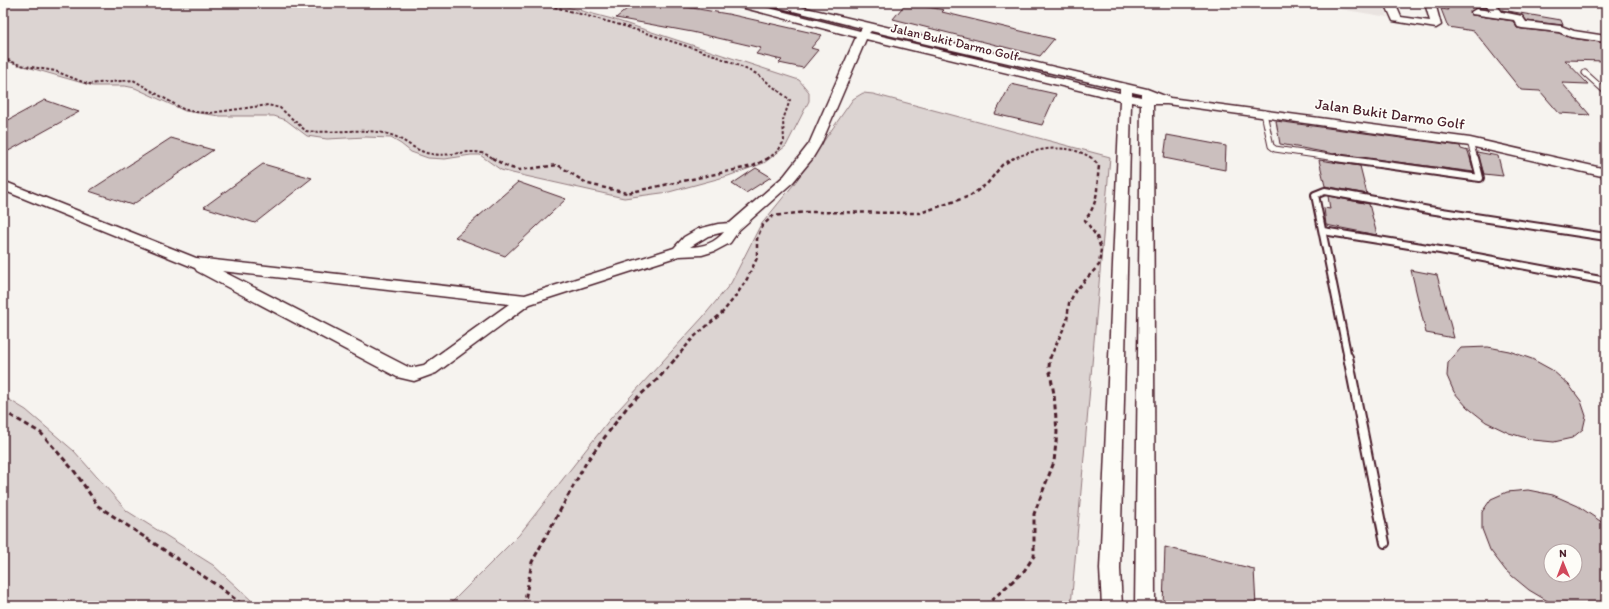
<svg xmlns="http://www.w3.org/2000/svg" width="1609" height="609" viewBox="0 0 1609 609" font-family="Itim,sans-serif">
<style>
.built{fill:#e9e3e0}
.green{fill:#dcd4d2;stroke:#937a7e}
.building{fill:#cbbfbe;stroke:#4a1f2b;fill-rule:evenodd}
.lines{fill:none;stroke-linecap:round;stroke-linejoin:round}
.service-far2-casing{stroke:#4a1f2b;stroke-width:7}
.service-far1-casing{stroke:#4a1f2b;stroke-width:10}
.service-casing{stroke:#4a1f2b;stroke-width:12}
.minor-casing{stroke:#4a1f2b;stroke-width:3}
.path-far2{stroke:#4a1f2b;stroke-width:2;stroke-dasharray:3 2;stroke-linecap:butt}
.path-far1{stroke:#4a1f2b;stroke-width:2.5;stroke-dasharray:4 3;stroke-linecap:butt}
.path{stroke:#4a1f2b;stroke-width:3;stroke-dasharray:5 3.5;stroke-linecap:butt}
.service-far2{stroke:#fdfcf7;stroke-width:5}
.service-far1{stroke:#fdfcf7;stroke-width:6}
.service{stroke:#fdfcf7;stroke-width:8}
.minor{fill:#fdfcf7;fill-rule:evenodd}
.labels{text-anchor:middle;dominant-baseline:central;stroke-width:3.5;stroke-linejoin:round;paint-order:stroke}
.far-street-label{font-size:13px;fill:#4a1f2b;stroke:#fdfcf7}
.street-label{font-size:15px;fill:#4a1f2b;stroke:#fdfcf7}
</style>
<rect width="100%" height="100%" fill="#f6f3ef"/>
<filter id="ink" filterUnits="userSpaceOnUse"><feTurbulence type="fractalNoise" baseFrequency=".025" numOctaves="2"/><feDisplacementMap in="SourceGraphic" scale="8" xChannelSelector="R" yChannelSelector="G"/><feConvolveMatrix kernelMatrix="1 2 1 2 8 2 1 2 1" color-interpolation-filters="sRGB"/></filter>
<g filter="url(#ink)">
<!-- built -->
<path class="built" d="M1304,3h79l5,14z"/>
<!-- green -->
<g class="green">
<path d="M3,3h549l60,16 187,61 10,12v9l-23,45 -22,17 -36,13 -59,16 -45,6 -112,-25 -11,-3 -21,-15h-9l-26,4 -17,-1 -17,-6 -10,-8 -10,-6 -25,-1 -39,2 -20,-3 -21,-16 -12,-4h-54l-35,-5 -50,-23 -10,-2h-32l-90,-26z"/>
<path d="M863,93l10,1 237,63 -39,449h-623l71,-71 91,-116 93,-102 28,-34 29,-57 34,-42 59,-85z"/>
<path d="M3,396l23,14 48,41 53,60 86,54 39,36 1,5h-250z"/>
</g>
<!-- building -->
<g class="building">
<path d="M634,3h49l-3,3 48,8 94,21 -11,13 7,2 -15,18 -24,-5 3,-3 -26,-6 5,-6 -69,-16 -76,-14z"/>
<path d="M906,3l38,7 -2,2 112,27 -14,17 -147,-37z"/>
<path d="M1445,3l42,5h-12l-5,5 2,2 41,6 4,7 5,1 37,4 12,5 35,5v18l-41,-1 23,24 -26,-1 28,32 -31,-2 -19,-22 -19,-1 -47,-59 -26,-4 -7,-18 7,1z"/>
<path d="M1502,10l59,10 2,5 -36,-4 -5,-6z"/>
<path d="M1011,84l45,10 -14,31 -47,-11z"/>
<path d="M45,100l34,12 -76,42v-31z"/>
<path d="M1276,121l184,25 1,3 7,2 6,21 -140,-18 -54,-10z"/>
<path d="M1167,135l59,11 -1,24 -61,-12z"/>
<path d="M171,138l42,12 -81,55 -43,-14z"/>
<path d="M1477,152l21,4 5,20 -19,-2z"/>
<path d="M1319,160l41,6 7,28 -42,-8z"/>
<path d="M263,164l49,14 -57,45 -51,-16z"/>
<path d="M756,168l15,9 -25,16 -14,-9z"/>
<path d="M518,182l48,17 -61,57 -50,-19z"/>
<path d="M1328,196l41,8 8,31 -51,-10 -2,-17 6,1z"/>
<path d="M1411,270l26,5 17,63 -28,-5z"/>
<path d="M1488,347l21,4 23,8 20,11 17,15 12,16 5,15 -3,13 -11,9 -18,4 -21,-2 -24,-7 -23,-11 -19,-15 -13,-15 -7,-16 1,-13 13,-15z"/>
<path d="M1528,490l25,5 25,11 28,19v81h-50l-27,-16 -23,-19 -16,-21 -8,-21v-17l9,-13 16,-7zM1551,551h24v24h-24z"/>
<path d="M1165,547l89,22 2,37h-93z"/>
</g>
<g class="lines">
<defs>
<g id="service-far2">
<path d="M1585,73l21,19"/>
<path d="M1264,113l7,33 4,3 68,10"/>
<path d="M1470,142l5,17"/>
</g>
<g id="service-far1">
<path d="M1336,158l144,20 -5,-20"/>
<path d="M1323,231l117,19 166,31"/>
<path d="M1348,358l-33,-163 10,-4 104,19 177,27"/>
</g>
<path id="service" d="M1348,357l37,186"/>
<g id="minor">
<path d="M732,3h17l111,28 2,-3 -93,-23 -1,-2h17l362,86 23,9 300,40 136,31v8l-136,-31 -303,-42h-14l2,502h-20l6,-502 -10,-2 -11,467 2,37h-20l-2,-37 20,-469 -254,-61 -45,105 -9,15 -19,23 -54,48 -9,13 -15,8 -13,4 -23,1 -149,48 -94,69 -22,8 -17,-4 -200,-106 -2,-3 -192,-78v-9l193,77 329,37 149,-47 10,-11 14,-8 20,-5 12,-1 54,-47 25,-32 47,-107 -123,-32zM871,31l249,58v4l-251,-60zM1132,92l9,2v3l-9,-2zM724,232c-8,10 -21,15 -34,15l18,-11zM222,271l287,33 -85,61 -14,3z"/>
<path d="M1385,3h10l6,14 29,4 -5,-18h10l6,22 -5,3 -43,-7z"/>
<path d="M1485,3h10l7,9 20,4 4,6 35,4 13,5 32,5v6l-35,-5 -12,-5 -37,-4 -4,-1 -4,-7 -42,-6 -1,-2 5,-3 15,2z"/>
</g>
</defs>
<!-- service-far2 casing -->
<use href="#service-far2" class="service-far2-casing"/>
<!-- service-far1 casing -->
<use href="#service-far1" class="service-far1-casing"/>
<!-- service casing -->
<use href="#service" class="service-casing"/>
<!-- minor casing -->
<use href="#minor" class="minor-casing"/>
<!-- path-far2 -->
<g class="path-far2">
<path d="M540,3l84,23 90,29 43,19 33,26 -7,20 1,21 -6,10 -11,8"/>
<path d="M3,58l17,7 35,6 33,13 45,-4 50,29 11,3 16,1 58,-8 12,3 26,23c27,3 55,-4 82,3 16,4 27,18 44,20 24,4 42,-10 62,5"/>
<path d="M1012,159c25,-11 57,-17 81,0"/>
</g>
<!-- path-far1 -->
<g class="path-far1">
<path d="M492,158l16,9 11,3 39,-5 30,19 39,9 126,-27 16,-8"/>
<path d="M676,358l18,-21 28,-24 13,-16 12,-18 10,-21v-19l5,-13 11,-10 33,-4 114,1 50,-17 17,-12 15,-19 12,-7"/>
<path d="M1050,358l17,-37 2,-18 7,-13 23,-25 2,-16 -4,-12 -12,-17c15,-19 11,-32 14,-54l-7,-8"/>
</g>
<!-- path -->
<g class="path">
<path d="M3,411l38,22 34,39 23,34 120,80 26,20"/>
<path d="M524,606l8,-44 55,-101 41,-55 30,-27 19,-22"/>
<path d="M985,606l39,-35 10,-15v-42l20,-52 3,-30 -3,-38 -5,-27 1,-10"/>
</g>
<!-- service-far2 -->
<use href="#service-far2" class="service-far2"/>
<!-- service-far1 -->
<use href="#service-far1" class="service-far1"/>
<!-- service -->
<use href="#service" class="service"/>
<!-- minor -->
<use href="#minor" class="minor"/>
</g>
</g>
<g class="labels">
<!-- far-street labels -->
<g class="far-street-label">
<text transform="translate(955 42) rotate(13)">Jalan Bukit Darmo Golf</text>
</g>
<!-- street labels -->
<g class="street-label">
<text transform="translate(1390 114) rotate(8)">Jalan Bukit Darmo Golf</text>
</g>
</g>
<!-- margin -->
<rect width="1609" height="609" fill="none" stroke="#fdfcf7" stroke-width="16"/>
<rect x="8" y="8" width="1593" height="593" fill="none" stroke="#4a1f2b" stroke-width="1.5" filter="url(#ink)"/>
<!-- north arrow -->
<g transform="translate(1563 563) rotate(359)"><circle r="19" fill="#fdfcf7" stroke="#b5a4a5"/>
<path d="M0-3L7 15L0 10L-7 15Z" fill="#d1495b"/>
<text y="-6" font-size="11" font-weight="bold" text-anchor="middle" fill="#4a1f2b">N</text>
</g>
</svg>
